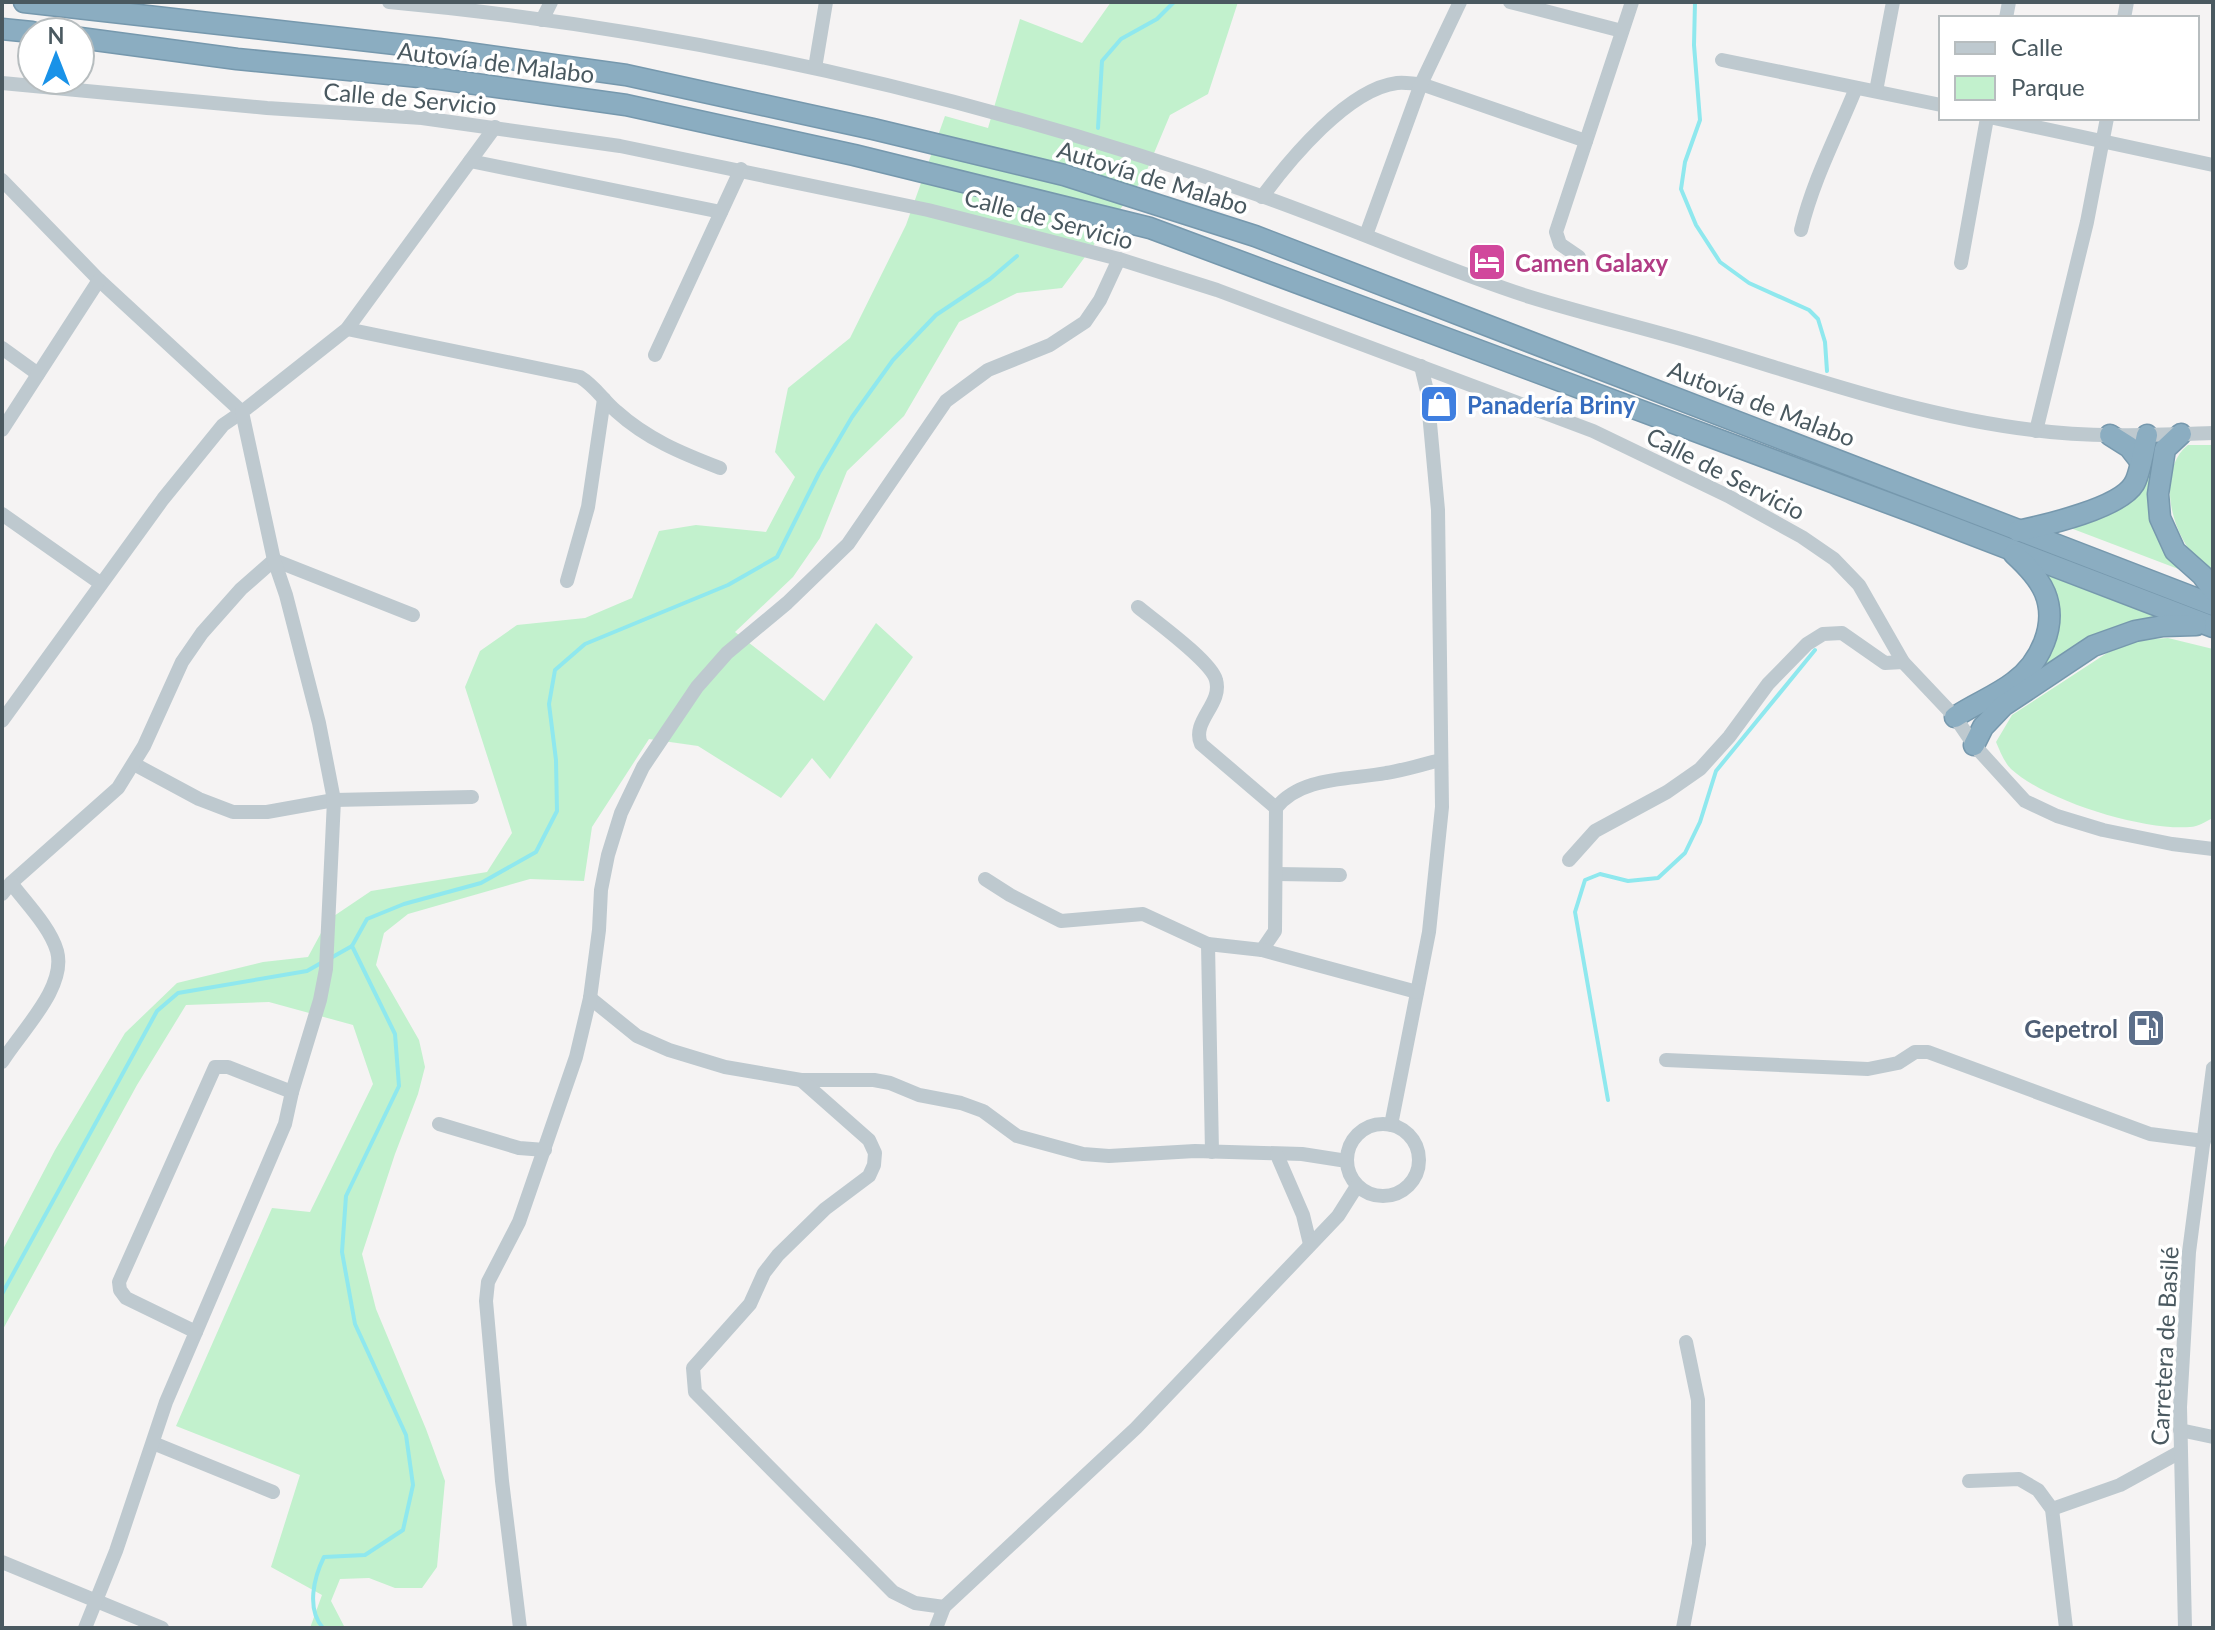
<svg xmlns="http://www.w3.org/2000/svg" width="2215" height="1630" viewBox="0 0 2215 1630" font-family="Lato,sans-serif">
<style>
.green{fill:#c2f1cd}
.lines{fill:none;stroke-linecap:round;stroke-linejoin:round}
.stream{stroke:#8fe8ee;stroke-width:4}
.highway-casing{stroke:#7698ad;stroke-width:23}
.minor{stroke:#bec9cf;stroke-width:14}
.highway{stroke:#8badc1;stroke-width:20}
.labels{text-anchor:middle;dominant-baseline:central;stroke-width:7;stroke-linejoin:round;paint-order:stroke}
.street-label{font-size:24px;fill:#4a5960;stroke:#fff}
.hotel-label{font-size:24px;font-weight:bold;fill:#b23c85;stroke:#fff;text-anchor:start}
.shop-label{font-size:24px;font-weight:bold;fill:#366cbe;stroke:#fff;text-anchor:start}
.service-label{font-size:24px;font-weight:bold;fill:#4e5e75;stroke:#fff;text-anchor:end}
</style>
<rect width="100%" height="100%" fill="#f5f3f3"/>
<!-- green -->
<g class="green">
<path d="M1111,2h127l-30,92 -38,21 -26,62 -82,111 -45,5 -58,29 -55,94 -57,55 -27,67 -27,39 -58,55 89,69 52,-78 37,34 -83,122 -18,-21 -31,40 -83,-52 -49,-7 -57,88 -8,54 -54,-2 -122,35 -24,19 -8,32 43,75 6,27 -7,27 -23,60 -33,100 14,55 50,120 19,52 -8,86 -15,21h-27l-26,-10 -29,1 -9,22 14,27h-35l12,-33 -51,-28 29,-92 -124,-49 96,-218 38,4 63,-128 -20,-59 -84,-23 -83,3 -49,80 -135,246v-80l53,-101 70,-117 52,-50 86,-21 45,-5 20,-37 43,-29 116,-19 25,-39 -47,-146 15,-36 37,-26 68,-7 47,-20 27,-67 37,-6 70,7 29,-55 -20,-25 13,-64 62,-50 56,-113 39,-109 43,12 32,-109 62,24z"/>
<path d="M2188,445h25v125c-39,-17 -61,-97 -25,-125z"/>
<path d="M2156,453l-1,61 47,64 -150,-57 79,-26z"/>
<path d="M2036,569l141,54 -145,55 18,-28z"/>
<path d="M2168,638l45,11v169c-7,3 -15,9 -23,9 -46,4 -144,-26 -179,-58 -7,-7 -11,-18 -15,-27l16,-27 95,-62 31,-13z"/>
</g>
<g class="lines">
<!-- stream -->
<g class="stream">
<path d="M1695,2l-1,43 6,75 -15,42 -4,27 15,36 24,37 29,21 60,27 9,9 7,23 2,29"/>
<path d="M1098,128l4,-67 19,-22 36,-20 17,-17"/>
<path d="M329,959l23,-13"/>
<path d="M1608,1100l-33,-188 10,-32 15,-6 28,7 30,-3 27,-25 15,-31 16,-51 99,-121"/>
<path d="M2,1294l155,-283 21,-18 129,-22 14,-8"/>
<path d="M323,1628c-17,-19 -9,-51 1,-71l41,-2 38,-25 10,-45 -7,-50 -51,-111 -13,-72 4,-56 53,-110 -4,-52 -43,-88 15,-27 37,-15 77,-21 55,-31 21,-41 -1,-51 -7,-56 6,-34 30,-26 143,-59 49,-28 42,-84 33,-56 41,-57 43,-45 54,-36 27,-23"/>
</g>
<defs>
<g id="highway">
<path d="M24,2l415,47 187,26 247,54 191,46 191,61 958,369"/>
<path d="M2,29l30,3"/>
<path d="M80,38l157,21 203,20 186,26 228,50 296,73 768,286 295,113"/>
<path d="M2181,434l-16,15 -7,45 2,24 15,33 27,24 11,15"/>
<path d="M2110,435l19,12 11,14"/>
<path d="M2018,531c28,-6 102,-23 116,-47 6,-9 10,-37 13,-49"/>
<path d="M1955,717c19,-13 41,-21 59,-35 26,-19 44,-57 31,-89 -6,-15 -19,-28 -31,-39"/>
<path d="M1974,745l9,-18 20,-21 90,-60 42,-15 28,-5 33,-1"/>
</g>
</defs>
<!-- highway casing -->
<use href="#highway" class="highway-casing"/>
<!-- minor -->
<g class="minor">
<path d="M389,2c297,27 594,96 875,195 90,32 176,71 266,100 55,17 110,30 165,46 112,33 221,73 338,87 60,8 120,5 180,3"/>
<path d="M1510,2l112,29"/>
<path d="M2006,18l3,-16"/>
<path d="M2124,18l3,-16"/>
<path d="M542,20l9,-18"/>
<path d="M1722,60l219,45"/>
<path d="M815,68l11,-66"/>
<path d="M2,83l265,25 155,10 198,28 308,64 191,49 98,31 376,141 135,65 74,41 32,22 25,26 44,77 52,55 19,28 51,56 32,15 46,14 69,14 41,5"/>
<path d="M1876,91l17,-89"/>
<path d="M1994,118l219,47"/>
<path d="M470,161l251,51"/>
<path d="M2,180l97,100 143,132 -19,13 -60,74 -161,222"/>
<path d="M1262,197c28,-38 86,-108 135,-114 8,-1 17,1 24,1l165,57"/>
<path d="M1801,230c12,-50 36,-95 55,-142"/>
<path d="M1366,235l55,-151 39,-82"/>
<path d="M1579,257l-19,-13 -4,-12 76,-230"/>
<path d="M1961,263l26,-145"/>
<path d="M347,329l233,48c15,9 23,23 36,34 31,28 65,42 104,57"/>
<path d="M2,348l36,26"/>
<path d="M655,355l86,-186"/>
<path d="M2,430l97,-150"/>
<path d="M2036,431l51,-209 20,-104"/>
<path d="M2,514l98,69"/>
<path d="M274,560l139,55"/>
<path d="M567,581l21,-74 16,-108"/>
<path d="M1138,607c17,14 73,54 78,73 7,24 -25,41 -15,64l75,64"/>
<path d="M134,764l65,35 34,13h34l67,-12 138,-3"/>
<path d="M1569,860l26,-29 72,-39 33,-23 29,-32 39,-53 39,-40 16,-10 19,-1 43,30 18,-1"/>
<path d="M1277,874l63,1"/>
<path d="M985,879l25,16 51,26 82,-7 65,30"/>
<path d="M2,894l9,-11 107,-95 26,-42 38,-84 20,-29 39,-44 33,-29"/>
<path d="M1262,950l13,-19 1,-123c25,-32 74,-28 110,-35 19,-3 37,-9 55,-13"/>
<path d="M590,998l47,38 32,14 56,17 76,13h73l16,3 29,12 42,8 22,8 34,25 66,18 26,2 86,-5 107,3 45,7"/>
<path d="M1666,1060l202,9 30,-6 17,-11h13l222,82 54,7"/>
<path d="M2,1062c18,-30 65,-74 55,-111 -7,-24 -31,-48 -46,-68"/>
<path d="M801,1080l68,60 6,13 -1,12 -5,11 -44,33 -47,46 -14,18 -14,31 -57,64 2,24 198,200 22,11 29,4"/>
<circle cx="1383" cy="1160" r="36"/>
<path d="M439,1124l80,24 26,2"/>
<path d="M1391,1125l38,-193 13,-125 -4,-297 -11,-119 -6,-25"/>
<path d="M1212,1152l-4,-208 54,6 155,42"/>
<path d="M1277,1155l26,60 7,29"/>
<path d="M196,1332l-70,-34 -6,-8 -1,-8 96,-215h13l64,25"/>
<path d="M2180,1430l33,7"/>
<path d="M153,1443l120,49"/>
<path d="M1969,1481l50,-2 19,11 14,19 14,119"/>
<path d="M2052,1509l68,-24 60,-33"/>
<path d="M2,1562l160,66"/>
<path d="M85,1628l31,-77 50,-149 119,-278 7,-32 28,-92 6,-31 8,-169 -15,-77 -33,-128 -12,-35 -32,-148 105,-83 148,-202"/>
<path d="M520,1628l-18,-147 -16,-180 2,-19 31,-60 57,-165 14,-59 9,-68 2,-40 7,-35 13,-42 22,-46 54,-80 30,-34 60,-50 61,-59 98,-143 42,-31 62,-25 35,-23 15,-22 19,-41"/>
<path d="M936,1628l8,-21 192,-179 202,-212 19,-30"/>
<path d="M1683,1628l16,-84 -1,-144 -12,-58"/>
<path d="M2185,1628l-5,-221 9,-155 24,-184"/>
</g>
<!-- highway -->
<use href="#highway" class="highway"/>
</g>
<!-- icons -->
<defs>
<symbol id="hotel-square" viewBox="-11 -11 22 22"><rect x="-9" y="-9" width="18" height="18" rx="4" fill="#d1479c" stroke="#fff"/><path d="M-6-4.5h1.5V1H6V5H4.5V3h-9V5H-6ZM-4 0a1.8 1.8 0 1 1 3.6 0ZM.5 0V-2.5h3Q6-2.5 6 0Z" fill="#fff"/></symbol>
<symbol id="shop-square" viewBox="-11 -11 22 22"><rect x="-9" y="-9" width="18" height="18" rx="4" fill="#3f7fe0" stroke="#fff"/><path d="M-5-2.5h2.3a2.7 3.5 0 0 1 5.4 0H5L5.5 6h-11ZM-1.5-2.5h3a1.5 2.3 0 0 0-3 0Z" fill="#fff"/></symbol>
<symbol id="fuel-square" viewBox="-11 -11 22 22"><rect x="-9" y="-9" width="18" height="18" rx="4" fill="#5c6f8a" stroke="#fff"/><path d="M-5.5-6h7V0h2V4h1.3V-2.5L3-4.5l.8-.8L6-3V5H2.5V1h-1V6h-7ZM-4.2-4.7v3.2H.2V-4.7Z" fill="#fff"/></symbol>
</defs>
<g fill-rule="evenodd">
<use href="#hotel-square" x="1465" y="240" width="44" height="44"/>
<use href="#shop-square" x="1417" y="382" width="44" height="44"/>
<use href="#fuel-square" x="2124" y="1006" width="44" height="44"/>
</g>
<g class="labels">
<!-- street labels -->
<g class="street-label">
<text transform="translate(496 62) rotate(7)">Autovía de Malabo</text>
<text transform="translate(410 98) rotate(5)">Calle de Servicio</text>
<text transform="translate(1153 177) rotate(17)">Autovía de Malabo</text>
<text transform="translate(1049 218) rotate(15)">Calle de Servicio</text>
<text transform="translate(1762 403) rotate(21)">Autovía de Malabo</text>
<text transform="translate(1726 473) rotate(27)">Calle de Servicio</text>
<text transform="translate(2164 1346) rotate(-87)">Carretera de Basilé</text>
</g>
<!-- hotel labels -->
<g class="hotel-label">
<text x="1515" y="262">Camen Galaxy</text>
</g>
<!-- shop labels -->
<g class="shop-label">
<text x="1467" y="404">Panadería Briny</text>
</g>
<!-- service labels -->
<g class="service-label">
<text x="2118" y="1028">Gepetrol</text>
</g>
</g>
<!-- border -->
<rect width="2215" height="1630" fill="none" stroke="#4a5960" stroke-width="8"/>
<!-- legend -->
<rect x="1939" y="16" width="260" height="104" fill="#ffffff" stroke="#b7bdbf" stroke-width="2"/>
<rect x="1955" y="42" width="40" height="12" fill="#bec9cf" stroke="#b7bdbf" stroke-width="2"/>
<text x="2011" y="56" font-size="24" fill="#4a5960">Calle</text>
<rect x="1955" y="76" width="40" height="24" fill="#c2f1cd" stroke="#b7bdbf" stroke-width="2"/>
<text x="2011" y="96" font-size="24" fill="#4a5960">Parque</text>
<!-- north arrow -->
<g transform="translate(56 56)"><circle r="38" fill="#ffffff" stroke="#b7bdbf" stroke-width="2"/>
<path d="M0-6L14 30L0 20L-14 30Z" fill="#1992e8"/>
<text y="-12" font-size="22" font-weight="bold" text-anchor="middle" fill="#4a5960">N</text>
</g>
</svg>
